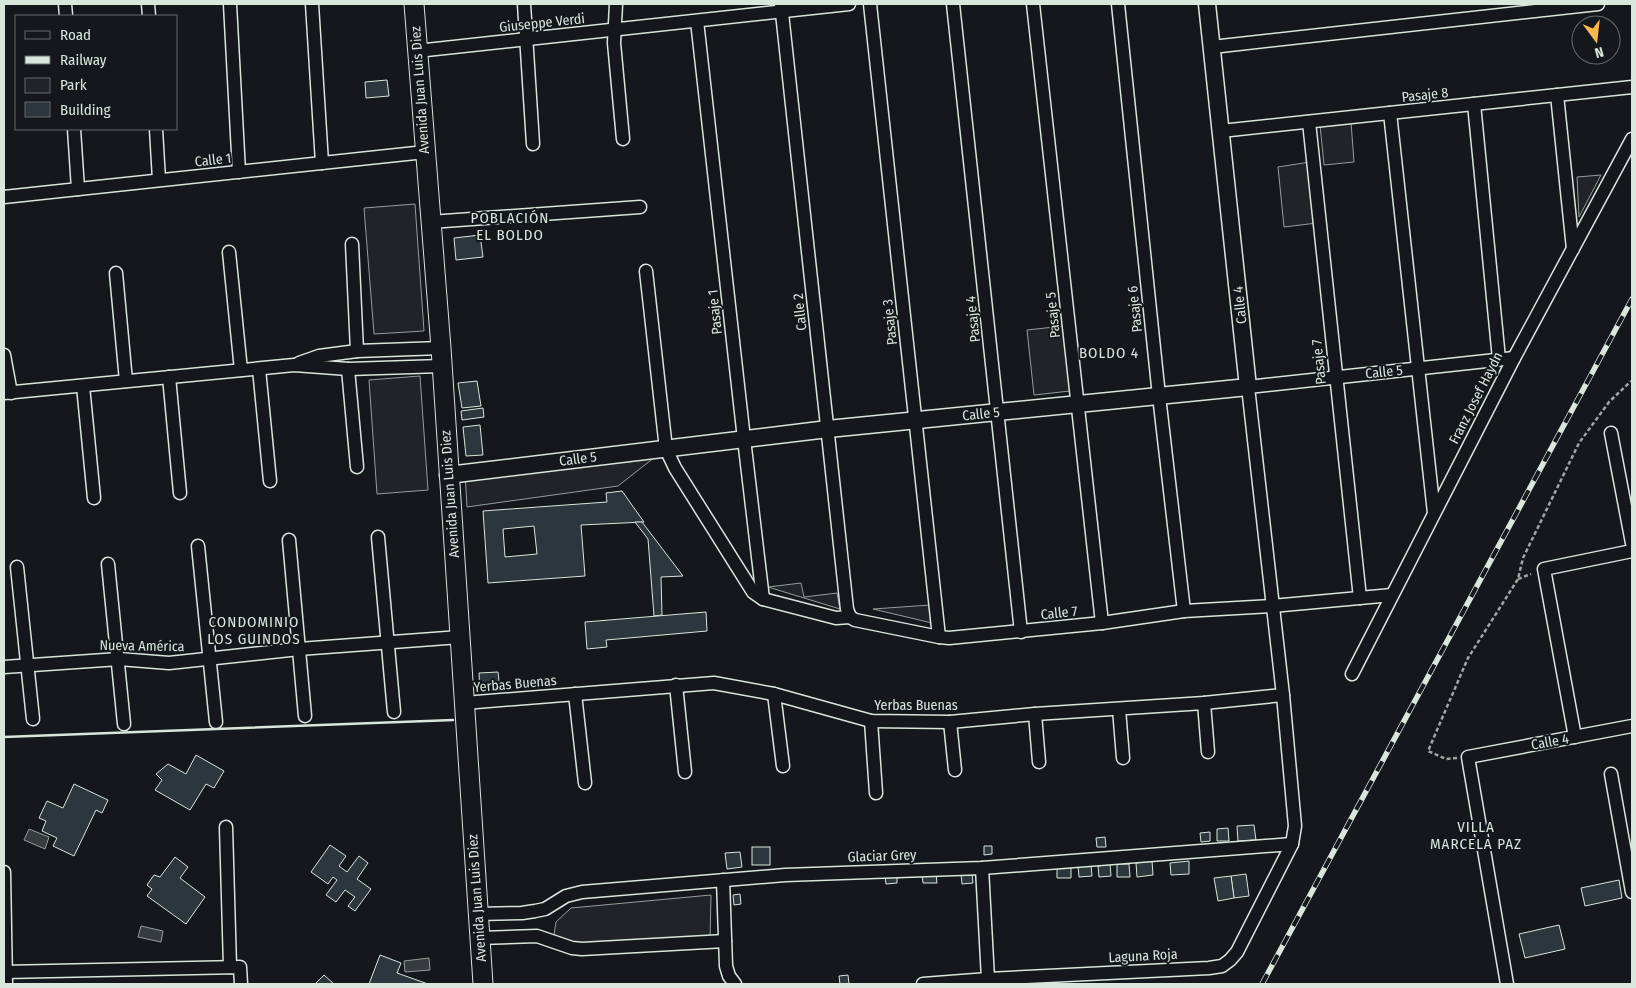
<svg xmlns="http://www.w3.org/2000/svg" width="1636" height="988" viewBox="0 0 1636 988" font-family="'Fira Sans Condensed',sans-serif">
<style>
.green{fill:#202428;stroke:#939e99}
.water{fill:#363b3e;stroke:#939e99}
.building{fill:#2c363c;stroke:#d8e6dc;fill-rule:evenodd}
.lines{fill:none;stroke-linecap:round;stroke-linejoin:round}
.minor-casing{stroke:#d8e6dc;stroke-width:15}
.tertiary-casing{stroke:#d8e6dc;stroke-width:19}
.secondary-casing{stroke:#d8e6dc;stroke-width:21}
.path{stroke:#9da8a2;stroke-width:2.5;stroke-dasharray:4 2.5;stroke-linecap:butt}
.minor{stroke:#14181c;stroke-width:12}
.tertiary{stroke:#14181c;stroke-width:16}
.secondary{stroke:#14181c;stroke-width:19}
.rail-casing{stroke:#d8e6dc;stroke-width:5.5}
.rail{stroke:#14181c;stroke-width:4;stroke-dasharray:11;stroke-linecap:butt}
.wall{stroke:#d8e6dc;stroke-width:2.5}
.labels{text-anchor:middle;dominant-baseline:central;stroke-width:4;stroke-linejoin:round;paint-order:stroke}
.street-label{font-size:14px;fill:#d8e6dc;stroke:#14181c}
.neighbourhood-label{font-size:15px;letter-spacing:1px;fill:#d8e6dc;stroke:#14181c}
</style>
<rect width="100%" height="100%" fill="#14181c"/>
<!-- green -->
<g class="green">
<path d="M1351,122l3,40 -30,3 -4,-40z"/>
<path d="M1310,162l7,61 -33,4 -6,-60z"/>
<path d="M1601,175l-22,42 -2,-40z"/>
<path d="M415,204l9,127 -50,3 -10,-126z"/>
<path d="M1063,326l7,65 -36,4 -7,-65z"/>
<path d="M420,376l8,114 -51,4 -8,-114z"/>
<path d="M655,457l-37,29 -151,21 -2,-35z"/>
<path d="M801,583l3,14 33,-4 3,16 -72,-22z"/>
<path d="M930,605l2,18 -59,-14z"/>
<path d="M711,895l-1,45 -143,12 -13,-17 2,-13 15,-14z"/>
</g>
<!-- water -->
<g class="water">
<path d="M29,829l20,8 -4,12 -21,-9z"/>
<path d="M141,926l22,5 -2,11 -23,-5z"/>
<path d="M429,958l1,12 -25,2 -1,-11z"/>
</g>
<!-- building -->
<g class="building">
<path d="M387,80l2,16 -23,2 -1,-16z"/>
<path d="M480,235l3,22 -27,3 -2,-22z"/>
<path d="M477,381l4,25 -19,2 -4,-25z"/>
<path d="M483,408l1,9 -22,3 -1,-9z"/>
<path d="M480,425l3,30 -17,1 -3,-29z"/>
<path d="M622,491l22,31 -63,3 4,51 -97,7 -5,-72 124,-9 -1,-9zM534,526l3,28 -32,3 -2,-28z"/>
<path d="M635,522h7l41,54 -22,1 1,38 -8,1 -6,-77z"/>
<path d="M706,612l1,19 -101,9 1,7 -20,2 -2,-27z"/>
<path d="M498,672l2,17 -20,2 -1,-18z"/>
<path d="M196,755l28,16 -10,17 -8,-4 -16,26 -35,-20 7,-10 -6,-6 12,-10 18,10z"/>
<path d="M74,784l34,16 -6,13 -6,-3 -22,46 -21,-10 4,-8 -15,-7 4,-10 -7,-3 8,-17 16,7z"/>
<path d="M1254,825l2,15 -18,1 -1,-15z"/>
<path d="M1228,828l1,13h-12v-12z"/>
<path d="M1210,832v9l-9,1 -1,-9z"/>
<path d="M1105,837l1,10h-9l-1,-9z"/>
<path d="M330,845l16,11 -7,10 8,6 12,-16 9,7 -11,16 14,10 -16,22 -7,-5 7,-9 -10,-7 -9,12 -10,-7 11,-15 -4,-3 -5,7 -17,-12z"/>
<path d="M984,846h8v8l-8,1z"/>
<rect x="752" y="847" width="18" height="18"/>
<path d="M740,852l2,15 -15,2 -2,-16z"/>
<path d="M175,857l13,10 -8,11 25,19 -19,27 -39,-28 5,-7 -5,-4 7,-10 6,2z"/>
<path d="M1152,861l1,14 -16,2 -1,-14z"/>
<path d="M1189,861v13l-18,1 -1,-12z"/>
<path d="M1110,864l1,12 -12,1 -1,-11z"/>
<path d="M1117,864h12l1,13h-13z"/>
<path d="M1091,865l1,11 -13,1 -1,-11z"/>
<path d="M1057,867l14,1v10h-14z"/>
<path d="M972,873l1,10 -11,1 -1,-10z"/>
<path d="M936,874l1,9h-14l-1,-8z"/>
<path d="M1246,874l3,22 -15,2 -3,-22z"/>
<path d="M897,875v8l-11,1 -1,-7z"/>
<path d="M1231,876l3,22 -16,3 -4,-23z"/>
<path d="M1619,880l3,18 -37,8 -4,-18z"/>
<path d="M740,894l1,10 -7,1 -1,-10z"/>
<path d="M1559,925l6,24 -40,9 -6,-24z"/>
<path d="M380,955l21,8 -4,10 31,11h-59z"/>
<path d="M324,975l10,9h-19z"/>
<path d="M848,975l1,9h-9l-1,-8z"/>
</g>
<g class="lines">
<defs>
<g id="minor">
<path d="M65,4l1,12"/>
<path d="M148,4l1,12"/>
<path d="M230,4l9,168"/>
<path d="M312,4l10,159"/>
<path d="M524,4l9,140"/>
<path d="M616,4l-2,39 9,96"/>
<path d="M781,4l66,605 3,8"/>
<path d="M870,4l69,633"/>
<path d="M953,4l68,628"/>
<path d="M1033,4l69,619"/>
<path d="M1118,4l41,392 25,215"/>
<path d="M697,21l47,418 19,160"/>
<path d="M1212,47l386,-43"/>
<path d="M417,51l432,-47"/>
<path d="M1557,95l16,154"/>
<path d="M1474,104l25,255"/>
<path d="M1390,113l44,400"/>
<path d="M1309,122l51,476"/>
<path d="M74,129l4,60"/>
<path d="M156,129l3,51"/>
<path d="M1221,131l411,-44"/>
<path d="M4,197l421,-45"/>
<path d="M430,222l210,-15"/>
<path d="M352,244l5,107"/>
<path d="M229,252l12,118"/>
<path d="M646,271l20,178 9,19 78,124 10,7 73,19 14,-1"/>
<path d="M116,273l10,108"/>
<path d="M4,355l7,38"/>
<path d="M299,363l20,-7 38,-5 84,-3"/>
<path d="M259,369l11,112"/>
<path d="M348,369l9,98"/>
<path d="M169,377l11,116"/>
<path d="M83,386l11,112"/>
<path d="M4,393l290,-28 54,4 94,-3"/>
<path d="M1611,433l21,110"/>
<path d="M378,537l16,175"/>
<path d="M289,540l16,176"/>
<path d="M198,546l18,176"/>
<path d="M108,564l16,160"/>
<path d="M17,567l16,152"/>
<path d="M850,617l5,3 84,17 10,1 153,-15 82,-12 88,-5 120,-11"/>
<path d="M4,667l115,-8 50,4 130,-14 161,-12"/>
<path d="M1352,674l162,-316 118,-219"/>
<path d="M676,685l9,87"/>
<path d="M575,694l10,89"/>
<path d="M774,694l9,72"/>
<path d="M464,703l250,-20 60,11 97,27 79,1 85,-8 169,-11 79,-8"/>
<path d="M1204,703l4,49"/>
<path d="M1119,709l4,49"/>
<path d="M1035,714l4,48"/>
<path d="M871,721l5,72"/>
<path d="M950,722l5,48"/>
<path d="M1575,737l-31,-168 88,-18"/>
<path d="M1611,774l21,118"/>
<path d="M226,827l4,140"/>
<path d="M982,868l6,111"/>
<path d="M4,872l2,112"/>
<path d="M723,880l3,86 3,10 6,8"/>
<path d="M478,914l44,-1 13,-2 10,-2 21,-13 16,-4 203,-17 197,-7 310,-24"/>
<path d="M480,938l57,-2 35,12 10,1 143,-8"/>
<path d="M4,972l236,-5 1,17"/>
<path d="M923,984l65,-5 221,-11 13,-2 8,-6 7,-8 55,-108 3,-18 -12,-131 -35,-308 266,-29"/>
<path d="M1507,984l-39,-227 164,-31"/>
</g>
<path id="tertiary" d="M448,475l380,-46 420,-42 -41,-383"/>
<path id="secondary" d="M414,4l27,344 42,636"/>
</defs>
<!-- minor casing -->
<use href="#minor" class="minor-casing"/>
<!-- tertiary casing -->
<use href="#tertiary" class="tertiary-casing"/>
<!-- secondary casing -->
<use href="#secondary" class="secondary-casing"/>
<!-- path -->
<g class="path">
<path d="M1518,579l13,-5"/>
<path d="M1457,758l-11,1 -18,-8 40,-93 50,-79 5,-21 56,-115 30,-41 22,-21"/>
</g>
<!-- minor -->
<use href="#minor" class="minor"/>
<!-- tertiary -->
<use href="#tertiary" class="tertiary"/>
<!-- secondary -->
<use href="#secondary" class="secondary"/>
<defs>
<path id="rail" d="M1262,984l370,-685"/>
</defs>
<!-- rail casing -->
<use href="#rail" class="rail-casing"/>
<!-- rail -->
<use href="#rail" class="rail"/>
<!-- wall -->
<path class="wall" d="M4,737l449,-17"/>
</g>
<g class="labels">
<!-- street labels -->
<g class="street-label">
<text transform="translate(542 23) rotate(-6)">Giuseppe Verdi</text>
<text transform="translate(420 90) rotate(-94)">Avenida Juan Luis Diez</text>
<text transform="translate(1425 95) rotate(-6)">Pasaje 8</text>
<text transform="translate(213 160) rotate(-6)">Calle 1</text>
<text transform="translate(1240 305) rotate(-96)">Calle 4</text>
<text transform="translate(1135 309) rotate(-96)">Pasaje 6</text>
<text transform="translate(715 312) rotate(-96)">Pasaje 1</text>
<text transform="translate(800 312) rotate(-96)">Calle 2</text>
<text transform="translate(1053 315) rotate(-96)">Pasaje 5</text>
<text transform="translate(973 319) rotate(-96)">Pasaje 4</text>
<text transform="translate(890 322) rotate(-96)">Pasaje 3</text>
<text transform="translate(1319 362) rotate(-96)">Pasaje 7</text>
<text transform="translate(1384 372) rotate(-6)">Calle 5</text>
<text transform="translate(1476 398) rotate(-63)">Franz Josef Haydn</text>
<text transform="translate(981 414) rotate(-6)">Calle 5</text>
<text transform="translate(578 459) rotate(-7)">Calle 5</text>
<text transform="translate(450 494) rotate(-94)">Avenida Juan Luis Diez</text>
<text transform="translate(1059 613) rotate(-6)">Calle 7</text>
<text transform="translate(142 646) rotate(1)">Nueva América</text>
<text transform="translate(515 684) rotate(-5)">Yerbas Buenas</text>
<text x="916" y="705">Yerbas Buenas</text>
<text transform="translate(1550 742) rotate(-10)">Calle 4</text>
<text transform="translate(882 856) rotate(-2)">Glaciar Grey</text>
<text transform="translate(477 898) rotate(-94)">Avenida Juan Luis Diez</text>
<text transform="translate(1143 956) rotate(-3)">Laguna Roja</text>
</g>
<!-- neighbourhood labels -->
<g class="neighbourhood-label">
<text x="510" y="218">POBLACIÓN<tspan x="510" dy="17">EL BOLDO</tspan></text>
<text x="1109" y="353">BOLDO 4</text>
<text x="254" y="622">CONDOMINIO<tspan x="254" dy="17">LOS GUINDOS</tspan></text>
<text x="1476" y="827">VILLA<tspan x="1476" dy="17">MARCELA PAZ</tspan></text>
</g>
</g>
<!-- border -->
<rect width="1636" height="988" fill="none" stroke="#d8e6dc" stroke-width="10"/>
<!-- legend -->
<rect x="15" y="15" width="162" height="115" fill="#14181c" stroke="#626a69"/>
<rect x="25" y="31" width="25" height="8" fill="#14181c" stroke="#626a69"/>
<text x="60" y="40" font-size="15" fill="#d8e6dc">Road</text>
<rect x="25" y="56" width="25" height="8" fill="#d8e6dc" stroke="#626a69"/>
<text x="60" y="65" font-size="15" fill="#d8e6dc">Railway</text>
<rect x="25" y="78" width="25" height="15" fill="#202428" stroke="#626a69"/>
<text x="60" y="90" font-size="15" fill="#d8e6dc">Park</text>
<rect x="25" y="102" width="25" height="15" fill="#2c363c" stroke="#626a69"/>
<text x="60" y="115" font-size="15" fill="#d8e6dc">Building</text>
<!-- north arrow -->
<g transform="translate(1596 40) rotate(165)"><circle r="24" fill="#14181c" stroke="#626a69"/>
<path d="M0-4L9 19L0 12L-9 19Z" fill="#ffb74d"/>
<text y="-8" font-size="14" font-weight="bold" text-anchor="middle" fill="#d8e6dc">N</text>
</g>
</svg>
